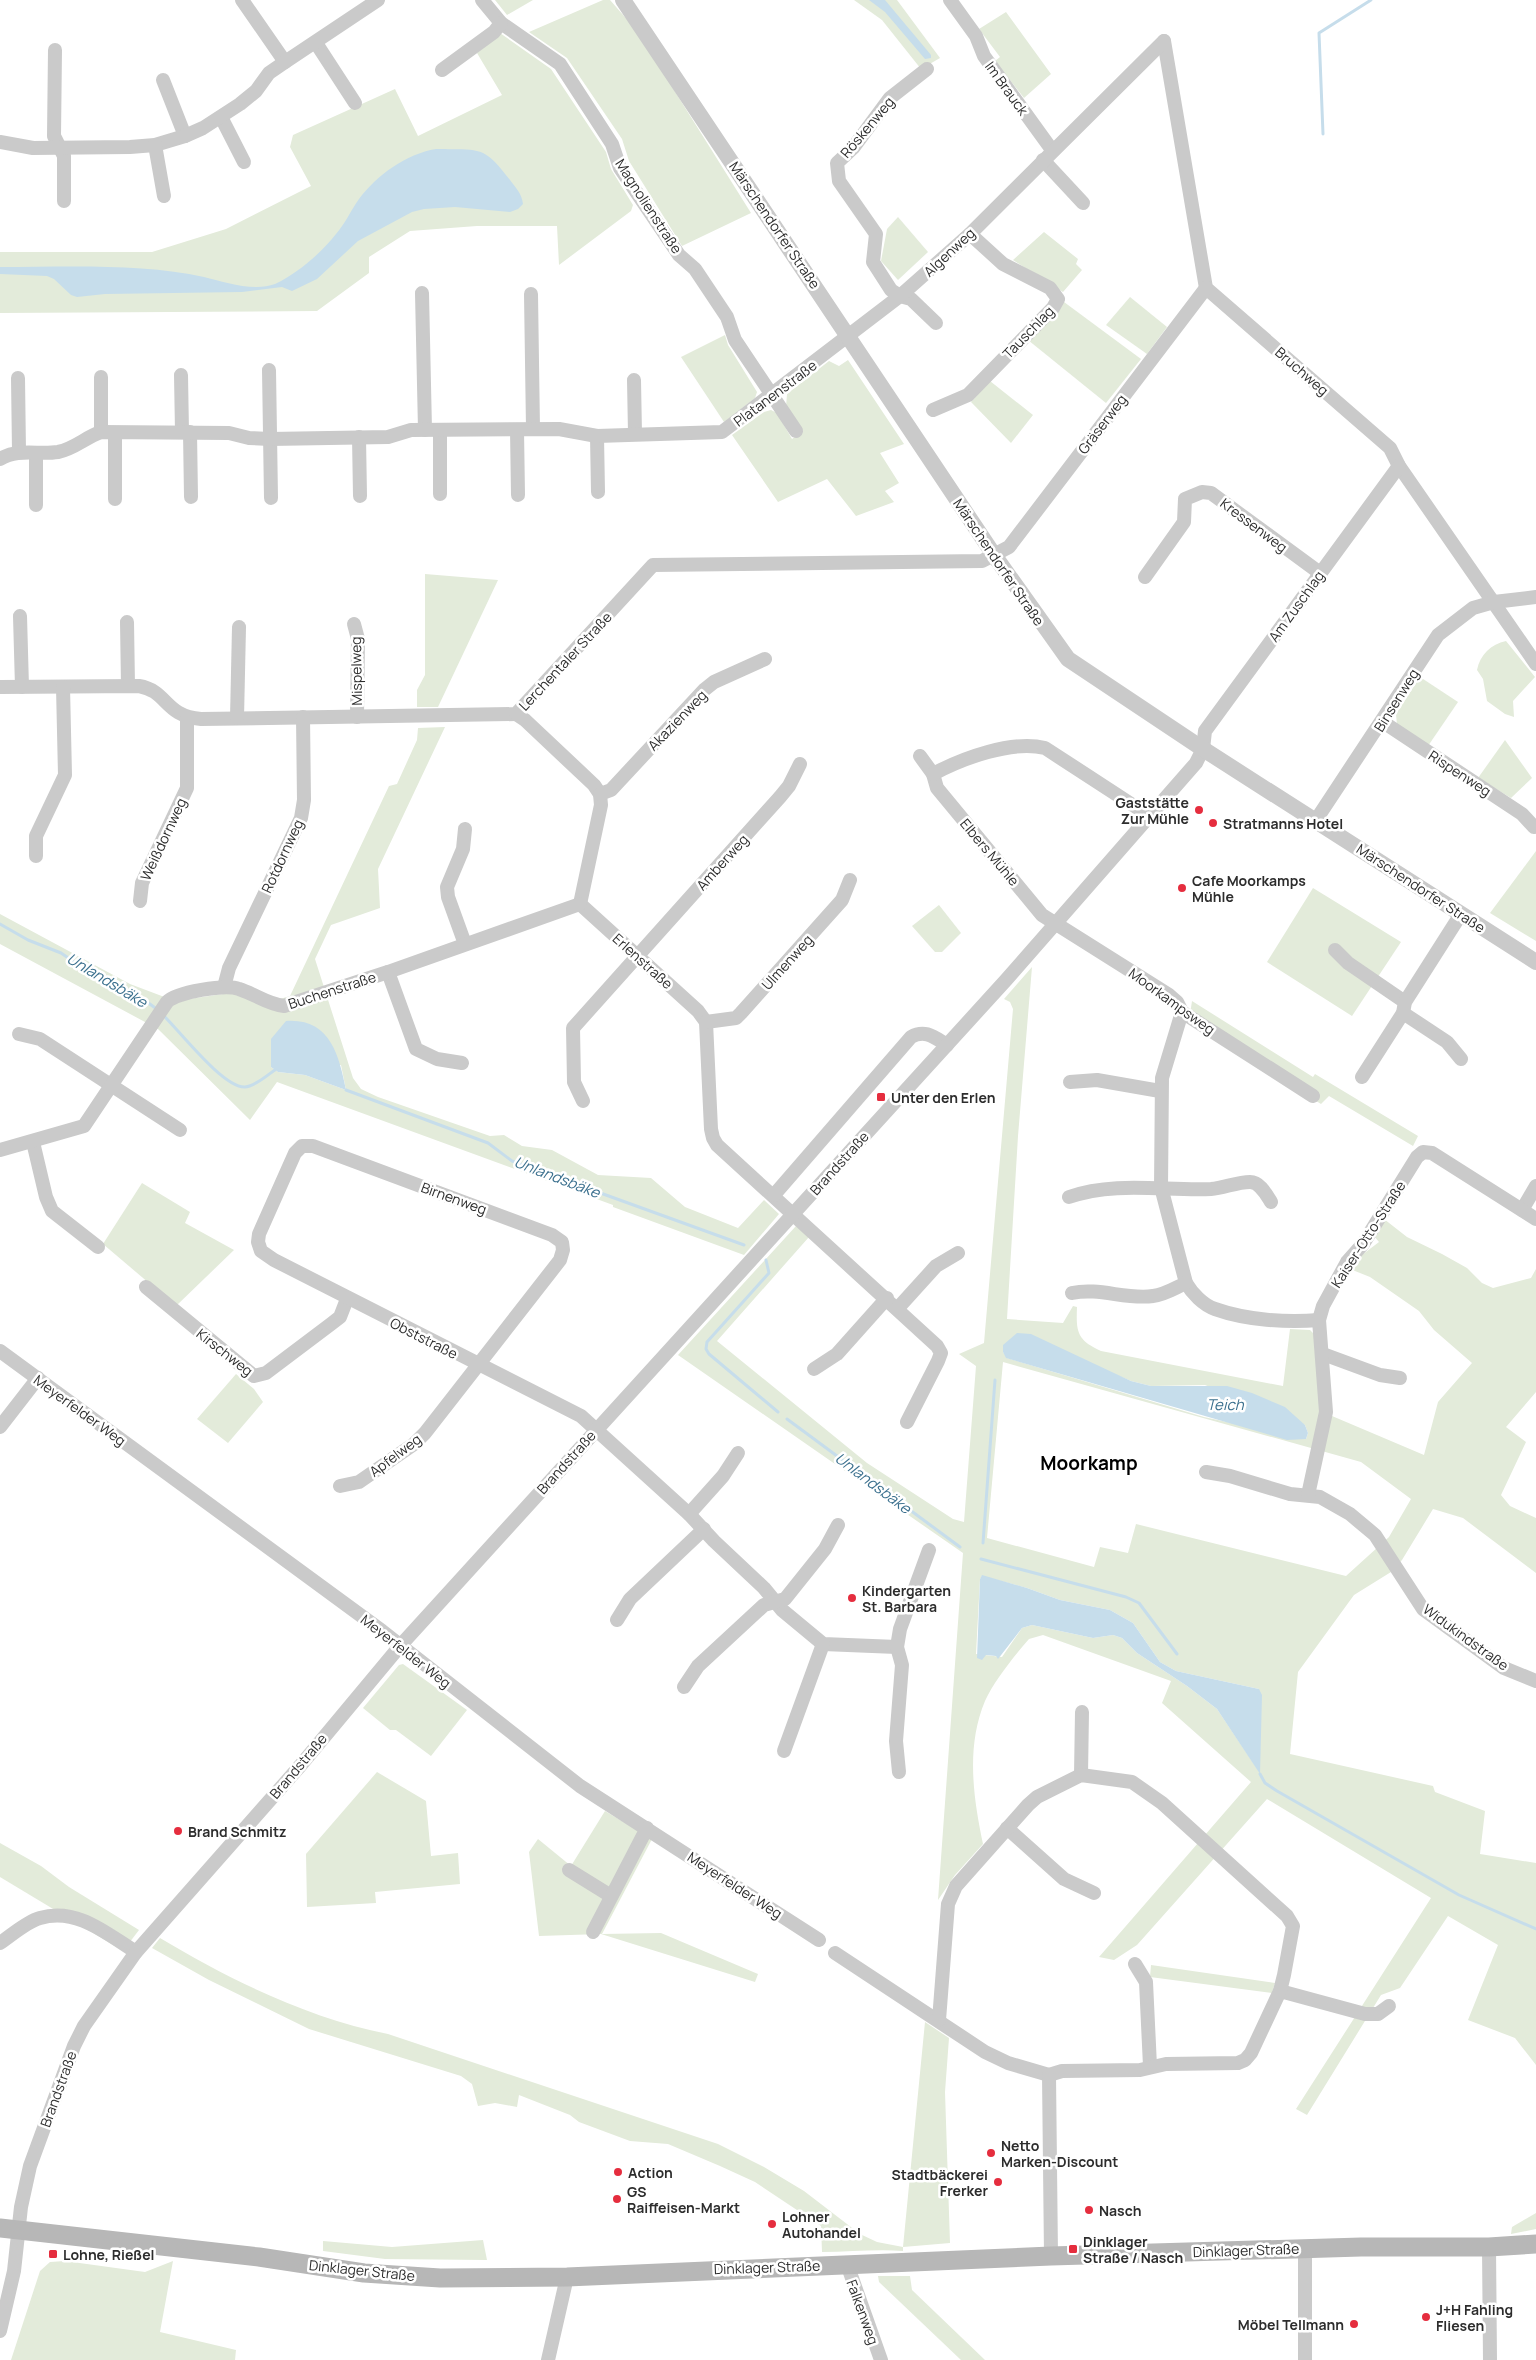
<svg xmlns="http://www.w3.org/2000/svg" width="1536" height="2360" viewBox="0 0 1536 2360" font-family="Manrope,sans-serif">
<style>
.green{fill:#e3ebda;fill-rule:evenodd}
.water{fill:#c6ddeb}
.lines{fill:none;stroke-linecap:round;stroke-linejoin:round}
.stream{stroke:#c6ddeb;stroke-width:3}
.minor{stroke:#cacaca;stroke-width:14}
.tertiary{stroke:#cacaca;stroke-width:16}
.secondary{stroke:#b7b7b7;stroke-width:19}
.poi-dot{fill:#e52d3e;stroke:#fff;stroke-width:2}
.labels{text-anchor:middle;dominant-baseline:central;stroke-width:5;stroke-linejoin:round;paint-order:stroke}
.street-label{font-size:14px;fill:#2d2d2d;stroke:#fff}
.poi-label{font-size:14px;font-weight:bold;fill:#2d2d2d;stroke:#fff;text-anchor:start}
.water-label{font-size:15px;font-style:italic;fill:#3b708e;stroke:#fff}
.district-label{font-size:19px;font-weight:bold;fill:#000;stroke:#fff}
</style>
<rect width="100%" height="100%" fill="#fff"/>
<!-- green -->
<g class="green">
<path d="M495,0h38l-26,15z"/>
<path d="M603,0h7l27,31 114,182 -69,33 -53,-85 -7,-22 -55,-81 -38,-26z"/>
<path d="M854,0h43l43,58 -19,11 -39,-49z"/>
<path d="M1006,12l45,62 -27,24 -29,-37 5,-4 -21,-28z"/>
<path d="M500,33l51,36 55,83 5,17 22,36 -2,6 -72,54 -2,-39h-80l-67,5 -41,26v16l-52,38 -317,2v-61h152l74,-23 85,-43 -21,-39 3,-12 102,-46 23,47 84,-41 -25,-42z"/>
<path d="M898,217l30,35 -30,28 -17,-19 6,-32z"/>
<path d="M1044,232l34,27 -2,5 6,6 -19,22 -50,-32z"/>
<path d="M1130,297l37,30 -20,27 -41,-29z"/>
<path d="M1064,302l77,57 -35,44 -78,-63z"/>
<path d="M725,335l3,10 29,47 -2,6 -31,24 -43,-65z"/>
<path d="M848,360l56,84 -24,9 19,30 -14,8 9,11 -38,14 -29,-37 -49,23 -46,-67 32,-23 7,-2 6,3 15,26 11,-8 -17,-24 1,-13 42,-33 10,5z"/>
<path d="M990,381l43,34 -22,28 -40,-41z"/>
<path d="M425,574l73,6 -60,127h-21v-17l8,-15z"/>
<path d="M1506,641l29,36 -22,24 1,16 -9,-3 -18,-13 -4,-22 -6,-9c3,-15 14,-26 29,-29z"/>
<path d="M1420,677l38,25 -30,44 -31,-21 -1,-11z"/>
<path d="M445,727l-67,142 2,39 -49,17 -16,34 38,119 8,11 17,8 112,39 14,-1 18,11 30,4 46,25 53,3 34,29 53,21 26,-28 15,14 -35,41 -131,-48v-2l-336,-123 -27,38 -92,-91 -158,-85v-30l130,70 45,17 55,-8 50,6 10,-3 99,-210 8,-2 20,-44 1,-12zM341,1065l5,25 -41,-15 -27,-3 -7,-5z"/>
<path d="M1505,740l27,38 -21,20 -33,-20z"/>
<path d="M1536,851v90l-46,-28z"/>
<path d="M1313,888l88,54 -49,74 -85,-54z"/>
<path d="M939,905l22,28 -19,19h-7l-23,-26z"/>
<path d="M1032,967l-14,169 -11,183 56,4 10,-17 4,1c-1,25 0,33 24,44l182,35 7,-57 20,1 6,6 3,58 13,22 92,39 14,-53 34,-39 -38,-33 -15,-19 -49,-34 -20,-8 8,-11 21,-16 -5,-6 10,-17 23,18 35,17 25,14 15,15 11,5 38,-10 5,-9v123l-30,35 20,15 -25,53 9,11 26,12v55l-73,-55 -30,-9 -31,51 -11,12 -37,23 -56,77 -8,82 143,32 2,6 50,19 -5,43 56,9v202l-21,-27 -47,-18 30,-75 -50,-29 -48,72 -19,7 -74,120 -11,-6 135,-211 -164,-99 -130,146 -23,15 -15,-3 152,-175 -89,-79 9,-22 -128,-46 -14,4c-14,16 -35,42 -44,62 -19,45 -12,96 -2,143l-28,31 -17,25 25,-347 -285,-198 118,-129 13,11 -92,104 150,122 86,56 11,3 12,-156 -17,-12 25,-11 29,-334 -3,-7 -6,-3zM1003,1352l97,16 31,13 20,5 54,-1 100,40 3,8 -2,6 -102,-22 -197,-59zM1003,1362l358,100 50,37 -22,38 -43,39 -210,-52 -8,29 -28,-6 -6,20 -107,-29zM982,1576l45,12 33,12 50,10 23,13 27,39 16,9 83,18 1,84 -43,-64 -30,-23 -50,-33 -15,-15 -9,-3 -20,3 -61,-13 -10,3 -20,29 -26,-3 4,-75z"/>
<path d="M1192,1001l121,76 2,-3 103,62 -5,10 -84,-50 -8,8 -132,-83z"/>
<path d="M142,1183l48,29 -5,11 49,27 -58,56 -73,-62z"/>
<path d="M236,1374l18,15 9,13 -35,41 -31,-24z"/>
<path d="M403,1664l64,46 -36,46 -35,-26h-6l-27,-22 36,-43z"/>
<path d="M377,1772l49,29 5,55 27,-3 2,31 -85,8 1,11 -69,4 -1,-53z"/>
<path d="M605,1811l47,28 -50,95 59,-1 97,41 -3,8 -154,-48 -62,2 -10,-84 9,-13 33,27z"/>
<path d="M0,1843l41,23 28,21 70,43 -16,21 -123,-74z"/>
<path d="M160,1938c70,42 148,80 228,96l330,110 46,23 40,24 56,43 17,8 26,5 22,-225 24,16 -4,54 5,151 -47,4v4c-27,-2 -53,1 -81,1l-1,-26 -66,-44 -35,-16 -52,-22 -38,-3 -51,-19 -9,-7 -51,-20 -2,12 -22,-4 -17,3 -6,-22 -11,-8 -152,-47 -100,-49 -57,-32z"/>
<path d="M1151,1965l124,18 -3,10 -122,-16z"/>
<path d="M1536,2213v16l-25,5 1,-7z"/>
<path d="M483,2240l4,20 -102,-1 -62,-8v-10l69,6z"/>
<path d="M65,2261l80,11 28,-11 -13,71 76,18 -1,10h-224l29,-89 10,-9z"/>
<path d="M878,2276h32l2,14 73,70h-24l-82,-78z"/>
</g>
<!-- water -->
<g class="water">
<path d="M869,0h16l46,55v3l-6,1 -40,-47z"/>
<path d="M436,149c43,1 47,-5 74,31 6,8 12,14 13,24l-5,5 -8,3 -55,-5 -31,2 -12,3 -54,29 -41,38 -25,12 -10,-4 -40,5 -137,2 -28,3 -6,-2 -17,-16 -7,-3 -47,-2v-7c64,0 143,-4 204,10 20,5 50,15 71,7 23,-11 45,-30 61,-50 9,-10 15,-24 23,-35 18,-24 47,-45 77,-50z"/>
<path d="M286,1021c44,-3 53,34 60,69l-41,-15 -27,-3 -7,-5v-28z"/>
<path d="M1017,1333l14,1 100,47 20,5h76l25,7 33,14 20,18 3,8 -2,6 -19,1 -281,-82 -3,-6v-7z"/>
<path d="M982,1575l45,13 33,12 50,10 23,13 27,39 16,9 83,18 3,6 -2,79 -43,-65 -30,-23 -50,-33 -15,-15 -9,-3 -20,3 -61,-13 -10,3 -24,31 -2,-3 -10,-1 -4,5 -5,-2 3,-79z"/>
</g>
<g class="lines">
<!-- stream -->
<g class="stream">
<path d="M1323,134l-4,-101 52,-33"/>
<path d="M0,924l28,16 33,13 28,19 54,27 15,11"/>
<path d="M162,1014c17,16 61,74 83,73 11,-1 22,-12 30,-17"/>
<path d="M346,1090l142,53 24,18 232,84"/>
<path d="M766,1260l3,13 -62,69 -1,7 3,5 69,58"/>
<path d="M787,1419l173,128"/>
<path d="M983,1543l12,-163"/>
<path d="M981,1559l145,38 13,6 38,51"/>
<path d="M1260,1774l5,9 12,8 182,104 77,34"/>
</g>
<!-- minor -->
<g class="minor">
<path d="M242,0l43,62"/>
<path d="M482,0l19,23 59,41 52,80 8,24 59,87 16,14 32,48 8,23 61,91"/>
<path d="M950,0l26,36 8,20 68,94"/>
<path d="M1164,41l42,247 184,160 9,18 137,198"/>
<path d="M316,43l39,60"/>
<path d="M55,50l-1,86 10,20v45"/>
<path d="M927,69l-37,29 -37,50 -16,15 2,18 37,53 -3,28 18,28 9,6 11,3 25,24"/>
<path d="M442,70l52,-38 7,-9"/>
<path d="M163,80l22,56"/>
<path d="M221,117l23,45"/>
<path d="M0,142l33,6 97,-1 25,-2 30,-9 18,-8 37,-24 16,-13 13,-18 16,-11 93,-62"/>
<path d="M155,145l9,51"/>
<path d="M1043,160l40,43"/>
<path d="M422,293l3,137"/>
<path d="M531,294l2,135"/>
<path d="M269,370l2,128"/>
<path d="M181,375l1,57"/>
<path d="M18,378l1,74"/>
<path d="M634,380l1,54"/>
<path d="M933,410l35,-15 85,-87 5,-9 -8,-11 -47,-24 -33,-30"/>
<path d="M440,430v64"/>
<path d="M517,430l1,65"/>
<path d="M101,432v-55"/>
<path d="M190,432l1,65"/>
<path d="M597,436l1,56"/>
<path d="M359,437l1,59"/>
<path d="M36,453v52"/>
<path d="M0,459c18,-11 38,-4 58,-7 16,-3 28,-15 43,-20l128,1 20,5 21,1 118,-2 23,-7 148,-1 38,7 125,-4 178,-136 70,-62 194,-193"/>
<path d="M115,499v-66"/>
<path d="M1145,577l39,-55 1,-23 17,-7 9,1 109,80"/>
<path d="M20,616l2,71"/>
<path d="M127,622l1,64"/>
<path d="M354,624l4,15 -1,78"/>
<path d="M0,687l139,-1c29,5 25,30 62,33l315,-5 137,-149 329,-4 27,-14 197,-259"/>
<path d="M516,714l9,6 69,65 6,9 1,11 -21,99"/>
<path d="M237,718l2,-91"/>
<path d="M1383,722l139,92 12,13"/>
<path d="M920,756l13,18 4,14 105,127 127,80 8,7 5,10 131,84"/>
<path d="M933,774c30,-16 79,-34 112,-26l106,69"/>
<path d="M600,794l11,-4 93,-100 10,-8 51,-23"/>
<path d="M1316,820l122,-185 35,-27 21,-6 42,-5"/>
<path d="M465,829l-2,20 -16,38 1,10 17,47"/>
<path d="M36,856v-20l29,-61 -2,-88"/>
<path d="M140,901l2,-18 45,-95v-70"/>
<path d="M580,904l118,107 8,11 5,107 2,9 4,7 220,201 4,7 -3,8 -31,61"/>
<path d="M1335,950l13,13 57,39"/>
<path d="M388,972l28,77 21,10 25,4"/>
<path d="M224,987l5,-19 72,-150 3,-18 -1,-83"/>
<path d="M1182,1012l-20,66 -1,109 25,96c6,10 17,22 29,26 31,11 72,14 104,11"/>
<path d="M1403,1013l44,29 14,17"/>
<path d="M706,1022l30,-4 5,-5 101,-113 8,-20"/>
<path d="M19,1034l21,5 140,91"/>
<path d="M1362,1077l41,-64 2,-11 56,-88"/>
<path d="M1070,1082l27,-2 63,11"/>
<path d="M583,1101l-9,-19 -1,-54 207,-231 9,-11 11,-22"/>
<path d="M33,1142l13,55 6,14 46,36"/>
<path d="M0,1150l84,-24 83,-124c9,-10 59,-18 72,-13 16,5 28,15 45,17l104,-34 192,-68"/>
<path d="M774,1195l137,-158c14,-8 23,0 36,8"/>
<path d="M1069,1197c46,-16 95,-6 142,-8 13,-1 26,-7 39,-7 10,0 16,12 21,20"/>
<path d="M1522,1210l14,-24"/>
<path d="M146,1287l108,89 12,-3 65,-49 9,-7 7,-18"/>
<path d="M1072,1293c27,-6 54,7 81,3 11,-1 22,-8 33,-13"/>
<path d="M898,1308l38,-42 22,-13"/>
<path d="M0,1351l382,280 198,155 239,154"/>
<path d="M1323,1354l57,21 20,3"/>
<path d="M814,1369l23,-15 50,-56"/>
<path d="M0,1427l38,-49"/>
<path d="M1206,1472l24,4 60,18 30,3 30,17 25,21 48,74 81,59 32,13"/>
<path d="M340,1486l19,-4 55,-38 11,-11 135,-173 3,-10 -1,-8 -10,-7 -239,-89h-11l-7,7 -36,81 -1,8 3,9 13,9 307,156 108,98 25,27 50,47 18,22 41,34 74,3"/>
<path d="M1308,1495l18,-83 -7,-92 4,-14 24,-44 16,-18 54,-87 6,-5 9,1 104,66"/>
<path d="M689,1514l34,-38 15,-23"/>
<path d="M617,1620l13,-21 74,-70"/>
<path d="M684,1687l14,-21 66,-61 21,-6 40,-50 13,-24"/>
<path d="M784,1751l39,-107"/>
<path d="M899,1772l-3,-31 6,-76 -5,-18 3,-18 29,-79"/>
<path d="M1081,1775l1,-63"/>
<path d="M1007,1828l57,51 30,14"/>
<path d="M569,1870l42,26"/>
<path d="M593,1932l54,-104"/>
<path d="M0,1943c12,-8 26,-21 40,-25 37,-11 67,16 96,34"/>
<path d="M835,1953l150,99 23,11 41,12"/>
<path d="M1135,1964l11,18 4,84"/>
<path d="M1280,1991l85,23h13l11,-8"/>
<path d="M939,2020l9,-116 8,-18 72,-81 9,-8 44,-22 51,7 30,21 125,113 6,10 -9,49 -4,16 -29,62 -6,7 -7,3 -72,1 -26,6 -78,1 -13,4 2,181"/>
<path d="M1489,2247l1,113"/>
<path d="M1305,2248v112"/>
<path d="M847,2264l34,96"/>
<path d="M0,2331l14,-60 7,-64 9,-41 44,-120 10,-20 52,-74 164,-186 100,-120 606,-666 190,-217 7,-14 2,-18 194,-265"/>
<path d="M548,2360l19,-83"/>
</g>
<!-- tertiary -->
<path class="tertiary" d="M623,0l371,555 74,104 135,90 333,213"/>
<!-- secondary -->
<path class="secondary" d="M0,2228l259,29 105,16 76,5 127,-1 484,-21 310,-9h128l47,-3"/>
</g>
<!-- markers -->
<g class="poi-dot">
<circle cx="1199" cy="810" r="5"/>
<circle cx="1213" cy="823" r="5"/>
<circle cx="1182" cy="888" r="5"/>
<rect x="876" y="1092" width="10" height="10" rx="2.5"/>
<circle cx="852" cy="1598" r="5"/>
<circle cx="178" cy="1831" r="5"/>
<circle cx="991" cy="2153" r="5"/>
<circle cx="618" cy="2172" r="5"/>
<circle cx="998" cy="2182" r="5"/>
<circle cx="617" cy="2199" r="5"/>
<circle cx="1089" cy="2210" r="5"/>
<circle cx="772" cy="2224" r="5"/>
<rect x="1068" y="2244" width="10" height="10" rx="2.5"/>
<rect x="48" y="2249" width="10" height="10" rx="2.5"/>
<circle cx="1426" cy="2317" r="5"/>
<circle cx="1354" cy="2324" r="5"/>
</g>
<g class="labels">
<!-- street labels -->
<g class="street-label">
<text transform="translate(1007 88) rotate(54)">Im Brauck</text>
<text transform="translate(867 127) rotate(-50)">Röskenweg</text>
<text transform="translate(649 206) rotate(57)">Magnolienstraße</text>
<text transform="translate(775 225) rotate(56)">Märschendorfer Straße</text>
<text transform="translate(949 252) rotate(-43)">Algenweg</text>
<text transform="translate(1028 332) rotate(-46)">Tauschlag</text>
<text transform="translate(1302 371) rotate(41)">Bruchweg</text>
<text transform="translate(775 393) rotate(-37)">Platanenstraße</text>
<text transform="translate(1102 424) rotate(-53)">Gräserweg</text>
<text transform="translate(1254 525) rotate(37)">Kressenweg</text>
<text transform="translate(999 562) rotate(56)">Märschendorfer Straße</text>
<text transform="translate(1296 606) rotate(-54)">Am Zuschlag</text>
<text transform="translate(565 661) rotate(-47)">Lerchentaler Straße</text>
<text transform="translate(356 671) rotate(-91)">Mispelweg</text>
<text transform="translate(1396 700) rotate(-58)">Binsenweg</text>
<text transform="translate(677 720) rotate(-46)">Akazienweg</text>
<text transform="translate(1460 773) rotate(33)">Rispenweg</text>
<text transform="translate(163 839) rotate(-65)">Weißdornweg</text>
<text transform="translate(990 852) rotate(50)">Elbers Mühle</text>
<text transform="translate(282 856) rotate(-65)">Rotdornweg</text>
<text transform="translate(722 862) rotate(-48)">Amberweg</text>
<text transform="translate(1421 888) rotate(33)">Märschendorfer Straße</text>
<text transform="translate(643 961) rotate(42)">Erlenstraße</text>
<text transform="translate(787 962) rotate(-48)">Ulmenweg</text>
<text transform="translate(332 990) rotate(-18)">Buchenstraße</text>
<text transform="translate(1172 1001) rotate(36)">Moorkampsweg</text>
<text transform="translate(839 1163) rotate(-48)">Brandstraße</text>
<text transform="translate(454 1198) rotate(20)">Birnenweg</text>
<text transform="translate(1368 1234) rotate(-57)">Kaiser-Otto-Straße</text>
<text transform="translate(424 1338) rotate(27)">Obststraße</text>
<text transform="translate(225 1352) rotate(38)">Kirschweg</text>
<text transform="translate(80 1410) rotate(36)">Meyerfelder Weg</text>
<text transform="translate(395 1455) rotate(-37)">Apfelweg</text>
<text transform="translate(566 1462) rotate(-48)">Brandstraße</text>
<text transform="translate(1466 1637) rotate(36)">Widukindstraße</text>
<text transform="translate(406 1651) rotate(38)">Meyerfelder Weg</text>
<text transform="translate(298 1766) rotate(-50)">Brandstraße</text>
<text transform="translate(735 1885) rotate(33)">Meyerfelder Weg</text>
<text transform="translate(58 2089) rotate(-70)">Brandstraße</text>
<text transform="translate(1246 2250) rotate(-2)">Dinklager Straße</text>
<text transform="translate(767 2267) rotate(-2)">Dinklager Straße</text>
<text transform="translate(362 2270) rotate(6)">Dinklager Straße</text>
<text transform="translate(863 2312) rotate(70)">Falkenweg</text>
</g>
<!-- poi labels -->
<g class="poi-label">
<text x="1189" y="802" text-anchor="end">Gaststätte<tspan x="1189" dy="16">Zur Mühle</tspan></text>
<text x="1223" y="823">Stratmanns Hotel</text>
<text x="1192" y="880">Cafe Moorkamps<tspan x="1192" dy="16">Mühle</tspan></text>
<text x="891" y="1097">Unter den Erlen</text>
<text x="862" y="1590">Kindergarten<tspan x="862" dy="16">St. Barbara</tspan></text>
<text x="188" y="1831">Brand Schmitz</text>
<text x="1001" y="2145">Netto<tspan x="1001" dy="16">Marken-Discount</tspan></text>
<text x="628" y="2172">Action</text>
<text x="988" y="2174" text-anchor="end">Stadtbäckerei<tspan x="988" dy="16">Frerker</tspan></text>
<text x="627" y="2191">GS<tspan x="627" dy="16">Raiffeisen-Markt</tspan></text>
<text x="1099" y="2210">Nasch</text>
<text x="782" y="2216">Lohner<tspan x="782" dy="16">Autohandel</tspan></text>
<text x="1083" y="2241">Dinklager<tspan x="1083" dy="16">Straße / Nasch</tspan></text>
<text x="63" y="2254">Lohne, Rießel</text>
<text x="1436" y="2309">J+H Fahling<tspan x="1436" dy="16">Fliesen</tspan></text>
<text x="1344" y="2324" text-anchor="end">Möbel Tellmann</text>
</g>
<!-- water labels -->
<g class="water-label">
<text transform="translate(107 980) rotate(31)">Unlandsbäke</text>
<text transform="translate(557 1177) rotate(21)">Unlandsbäke</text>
<text x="1225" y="1404">Teich</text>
<text transform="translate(873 1483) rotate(37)">Unlandsbäke</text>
</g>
<!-- district labels -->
<g class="district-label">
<text x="1089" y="1463">Moorkamp</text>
</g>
</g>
</svg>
